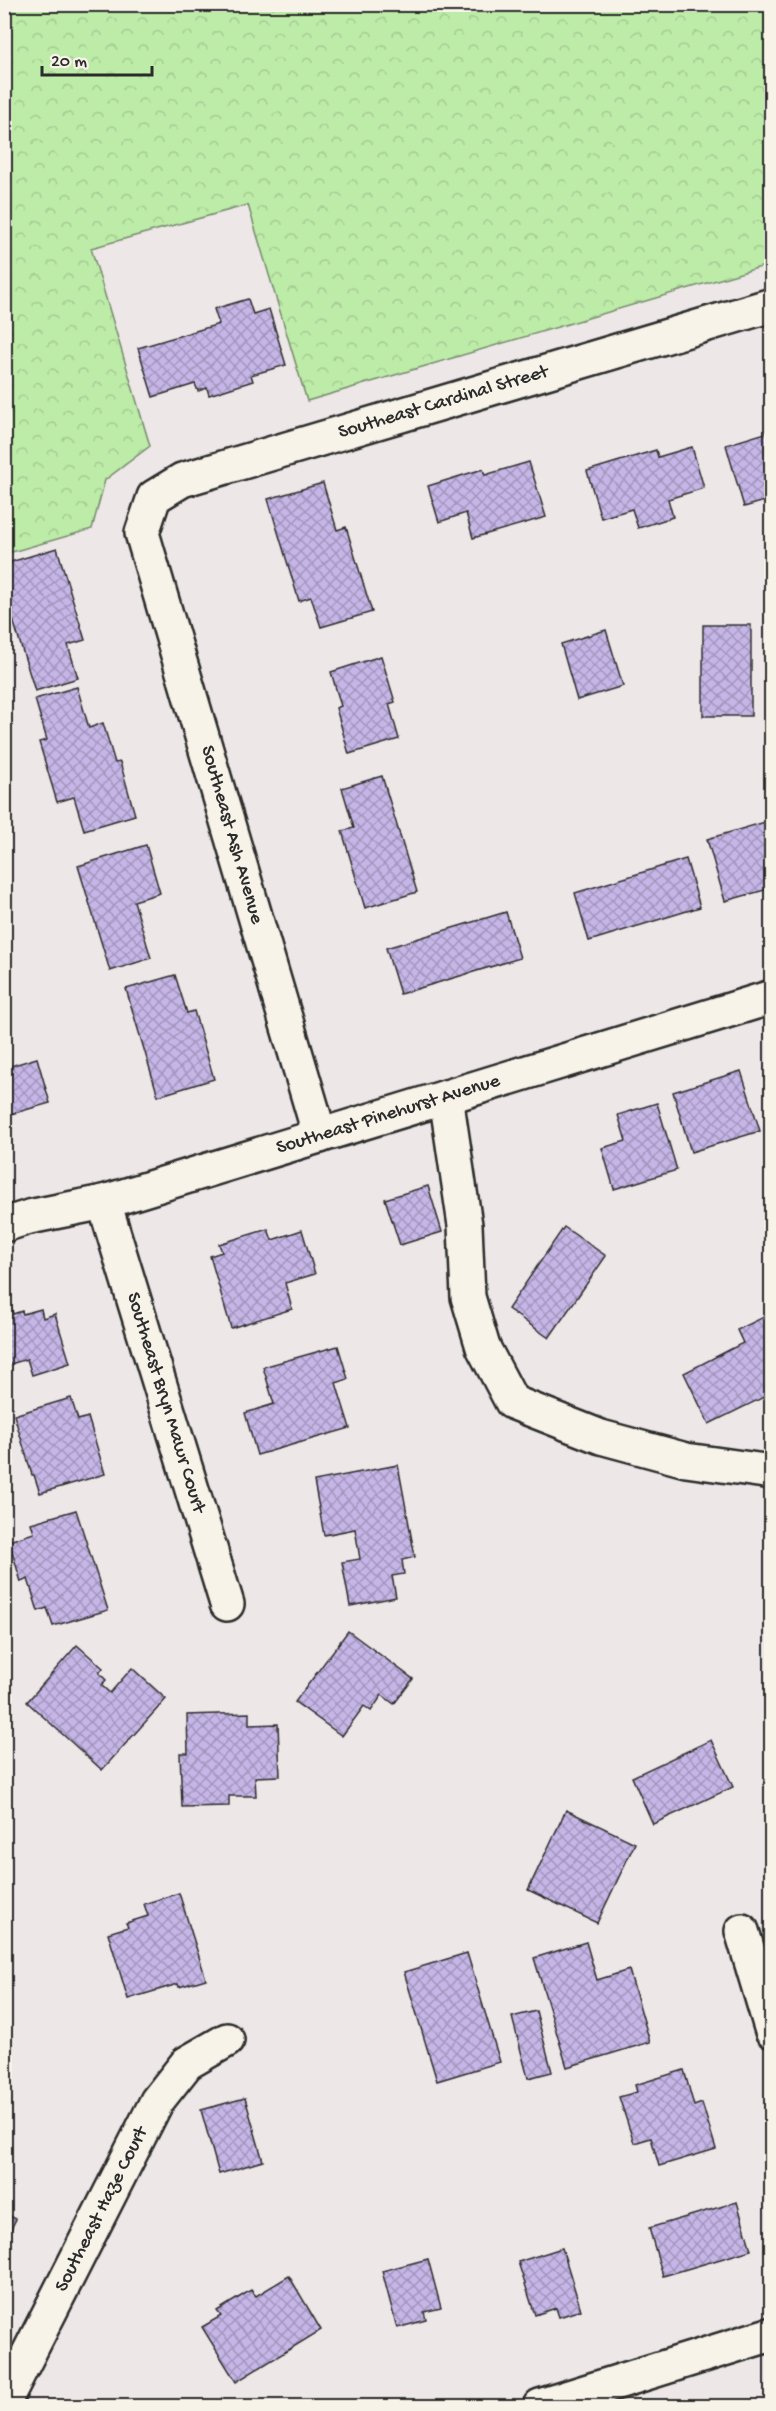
<svg xmlns="http://www.w3.org/2000/svg" width="776" height="2411" viewBox="0 0 776 2411" font-family="'Gochi Hand',sans-serif">
<style>
.forest{fill:url(#forest-crowns);stroke:#748b6a;stroke-width:1.5}
.building{fill:url(#building-cross-hatch);stroke:#2b2b2b;stroke-width:1.5}
.lines{fill:none;stroke-linecap:round;stroke-linejoin:round}
.minor-casing{stroke:#2b2b2b;stroke-width:38}
.minor{stroke:#f7f3e8;stroke-width:33}
.labels{text-anchor:middle;dominant-baseline:central;stroke-width:4.5;stroke-linejoin:round;paint-order:stroke}
.street-label{font-size:20px;fill:#2b2b2b;stroke:#f7f3e8}
</style>
<defs>
<pattern id="forest-crowns" width="20" height="18" patternUnits="userSpaceOnUse" patternTransform="scale(1.5)"><rect width="20" height="18" fill="#bdeba8"/><path d="M2 6a3 3 0 1 1 6 0M12 15a3 3 0 1 1 6 0" fill="none" stroke="#a3ca91"/></pattern>
<pattern id="building-cross-hatch" width="8" height="8" patternUnits="userSpaceOnUse" patternTransform="scale(1.5)"><rect width="8" height="8" fill="#c6b6e7"/><path d="M0 0l8 8M0 8l8-8" fill="none" stroke="#a194bb"/></pattern>
</defs>
<rect width="100%" height="100%" fill="#ede7e8"/>
<filter id="ink" filterUnits="userSpaceOnUse"><feTurbulence type="fractalNoise" baseFrequency=".0167" numOctaves="2"/><feDisplacementMap in="SourceGraphic" scale="12" xChannelSelector="R" yChannelSelector="G"/><feConvolveMatrix kernelMatrix="1 2 1 2 8 2 1 2 1" color-interpolation-filters="sRGB"/></filter>
<g filter="url(#ink)">
<!-- forest -->
<path class="forest" d="M5,4l766,1v259l-464,137 -59,-196 -157,43 59,198 -45,34 -13,49 -87,25z"/>
<!-- building -->
<g class="building">
<path d="M248,299l5,15 16,-5 17,56 -35,10 2,6 -44,14 -2,-7 -9,3 -3,-7 -42,13 -15,-49 81,-24 -5,-15z"/>
<path d="M772,431v68l-28,8 -18,-62z"/>
<path d="M692,447l12,41 -36,11 5,18 -35,11 -6,-19 -31,9 -14,-47 69,-21 2,7z"/>
<path d="M529,462l17,55 -73,21 -7,-25 -27,9 -11,-36 55,-17 2,6z"/>
<path d="M323,483l14,47 9,-3 26,85 -51,15 -10,-30 -12,4 -31,-102z"/>
<path d="M57,548l28,92 -17,5 10,33 -43,13 -31,-100v-27z"/>
<rect x="703" y="625" width="48" height="91"/>
<path d="M606,630l17,56 -46,14 -16,-56z"/>
<path d="M381,656l14,46 -6,2 10,35 -50,15 -13,-46 5,-2 -10,-34z"/>
<path d="M77,687l12,41 14,-5 12,40 5,-1 15,53 -51,15 -10,-33 -17,5 -18,-60 8,-2 -12,-41z"/>
<path d="M382,776l35,116 -52,16 -23,-77 12,-3 -12,-40z"/>
<path d="M772,820v68l-47,13 -18,-62z"/>
<path d="M146,845l14,48 -26,8 17,57 -41,13 -32,-105z"/>
<path d="M686,859l14,48 -111,34 -14,-48z"/>
<path d="M506,912l14,46 -120,36 -14,-46z"/>
<path d="M175,975l12,38 7,-2 20,68 -56,17 -32,-107z"/>
<path d="M37,1058l13,45 -46,13v-48z"/>
<path d="M741,1071l19,60 -69,21 -18,-60z"/>
<path d="M657,1103l20,67 -63,19 -12,-41 24,-7 -8,-26z"/>
<path d="M428,1186l14,46 -42,13 -15,-46z"/>
<path d="M564,1227l42,29 -57,82 -41,-29z"/>
<path d="M268,1229l4,11 30,-10 13,44 -30,9 7,26 -61,19 -21,-72 12,-4 -3,-8z"/>
<path d="M8,1296l5,18 9,-3 1,3 18,-5 2,9 12,-4 15,49 -38,12 -5,-16 -23,7v-69z"/>
<path d="M772,1313v80l-63,31 -25,-51 59,-30 -6,-13z"/>
<path d="M338,1346l10,33 -12,4 14,45 -93,27 -12,-42 29,-9 -11,-37z"/>
<path d="M71,1398l7,22 10,-3 17,57 -65,19 -6,-18h-2l-18,-60z"/>
<path d="M398,1465l17,92 -13,3 2,14 -12,2 4,21 -46,9 -8,-44 18,-3 -5,-30 -31,6 -10,-54z"/>
<path d="M76,1510l32,100 -55,16 -6,-18 -9,3 -10,-32 -7,3 -12,-41 25,-8 -3,-10z"/>
<path d="M348,1631l65,48 -19,25 -12,-9 -11,16 -7,-5 -22,30 -47,-34z"/>
<path d="M77,1645l26,23 -4,5 7,7 -5,5 9,8 22,-25 34,31 -64,71 -75,-68z"/>
<path d="M249,1713v12l29,-1 2,52 -25,1 1,19h-27v10l-47,1 -2,-54h8l-1,-38z"/>
<path d="M711,1740l22,47 -80,37 -21,-47z"/>
<path d="M566,1810l69,33 -38,80 -69,-33z"/>
<path d="M179,1893l27,86 -27,8 -1,-3 -50,15 -20,-66 20,-6 -2,-4 22,-7 -4,-12z"/>
<path d="M586,1942l11,38 32,-10 21,72 -83,25 -33,-109z"/>
<path d="M467,1953l33,109 -63,19 -33,-109z"/>
<path d="M536,2011l16,61 -24,6 -16,-61z"/>
<path d="M684,2070l10,36 8,-3 14,46 -57,17 -8,-28 -17,5 -15,-46 18,-5 -2,-7z"/>
<path d="M245,2098l18,63 -44,13 -18,-64z"/>
<path d="M737,2202l14,48 -88,26 -14,-48z"/>
<path d="M4,2213l12,6 -10,20h-2z"/>
<path d="M562,2248l19,62 -22,7 -3,-9 -21,7 -17,-53z"/>
<path d="M428,2259l13,49 -17,4 2,8 -29,8 -15,-57z"/>
<path d="M289,2276l32,54 -85,52 -34,-55 19,-11 -4,-5 34,-21 5,6z"/>
</g>
<g class="lines">
<defs>
<g id="minor">
<path d="M446,1097l19,128 3,72 15,50 29,55 89,35 85,23 86,12"/>
<path id="s1" d="M320,1136l-178,-603 12,-36 28,-17 590,-175"/>
<path id="s2" d="M104,1202l123,402"/>
<path id="s3" d="M4,1225l25,-8 75,-15 668,-205"/>
<path d="M742,1931l30,100"/>
<path id="s4" d="M4,2402l153,-301 30,-38 40,-23"/>
<path d="M540,2406l232,-72"/>
</g>
</defs>
<!-- minor casing -->
<use href="#minor" class="minor-casing"/>
<!-- minor -->
<use href="#minor" class="minor"/>
</g>
</g>
<g class="labels">
<!-- street labels -->
<g class="street-label">
<text stroke="none"><textPath href="#s1" startOffset="972">Southeast Cardinal Street</textPath></text>
<text transform="translate(231 835) rotate(74)">Southeast Ash Avenue</text>
<text stroke="none"><textPath href="#s3" startOffset="400">Southeast Pinehurst Avenue</textPath></text>
<text stroke="none"><textPath href="#s2" startOffset="210">Southeast Bryn Mawr Court</textPath></text>
<text stroke="none"><textPath href="#s4" startOffset="216">Southeast Haze Court</textPath></text>
</g>
</g>
<!-- margin -->
<rect width="776" height="2411" fill="none" stroke="#f7f3e8" stroke-width="24"/>
<rect x="12" y="12" width="752" height="2387" fill="none" stroke="#2b2b2b" stroke-width="2" filter="url(#ink)"/>
<!-- scale -->
<path d="M42 66v9h110v-9" fill="none" stroke="#2b2b2b" stroke-width="3"/>
<text x="51" y="66" font-size="18" fill="#2b2b2b" stroke="#f7f3e8" stroke-width="4.5" paint-order="stroke">20 m</text>
</svg>
